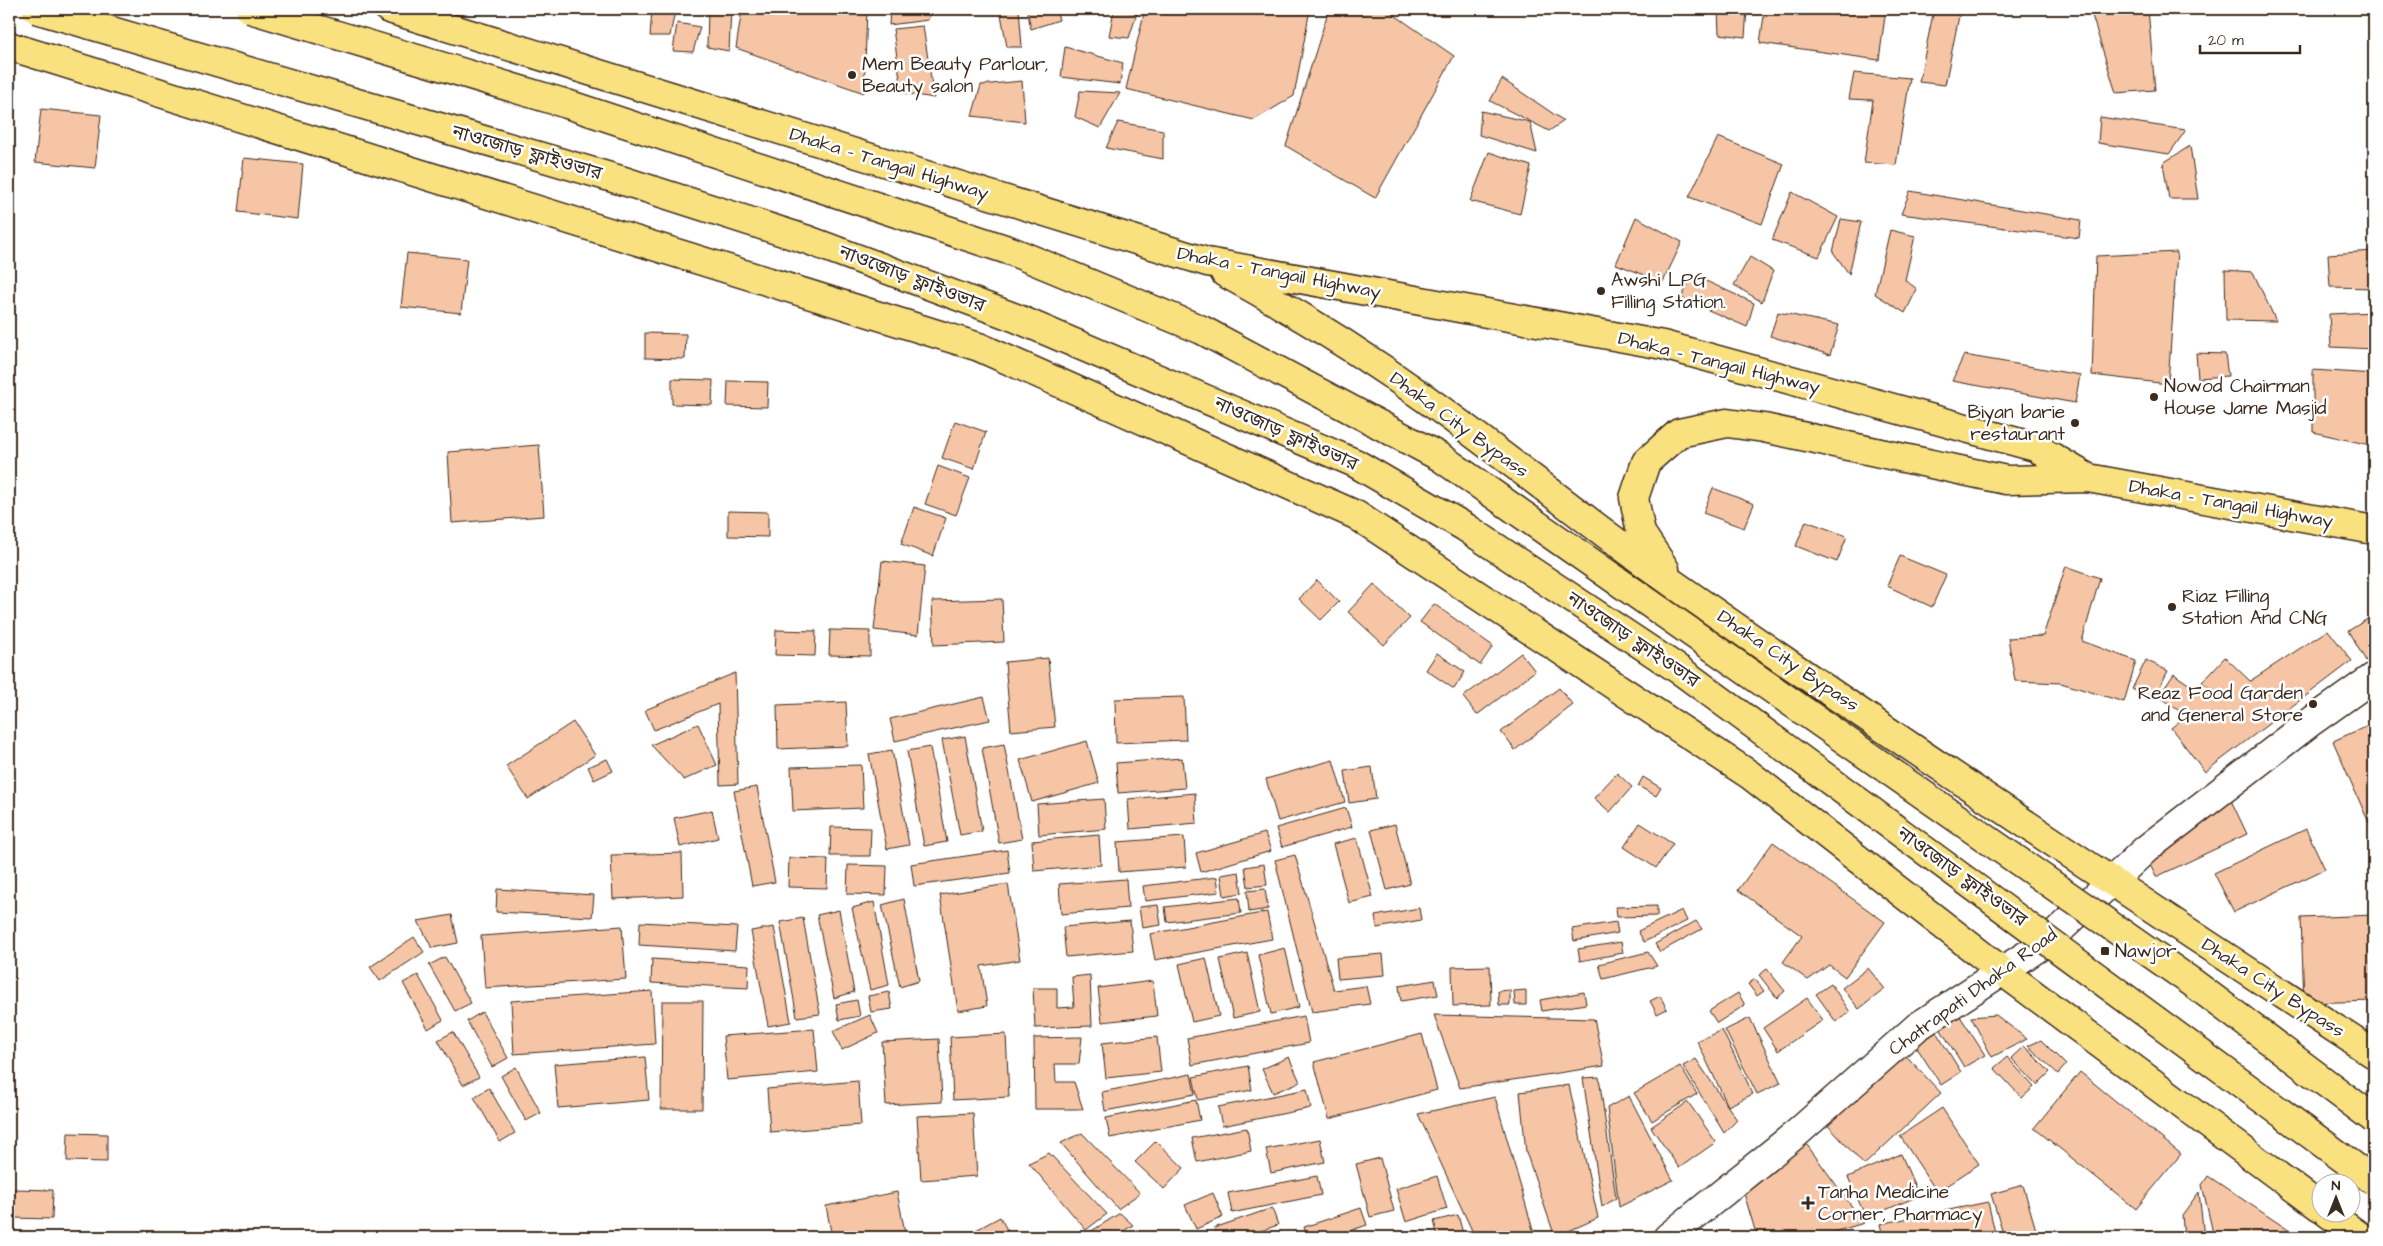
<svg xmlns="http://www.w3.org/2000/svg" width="2383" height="1246" viewBox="0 0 2383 1246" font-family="'Architects Daughter','Noto Sans Bengali',sans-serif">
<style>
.building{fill:#f5c5a5;stroke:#3b2a1e}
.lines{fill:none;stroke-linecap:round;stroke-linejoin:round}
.minor-casing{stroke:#3b2a1e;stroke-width:31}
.trunk-casing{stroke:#3b2a1e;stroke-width:31}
.minor{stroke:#fff;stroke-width:28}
.trunk{stroke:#fae180;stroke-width:28}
.trunk-bridge-casing{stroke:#3b2a1e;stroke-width:31;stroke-linecap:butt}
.trunk-bridge{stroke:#fae180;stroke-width:28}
.poi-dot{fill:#3b2a1e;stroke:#fff;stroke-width:2}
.labels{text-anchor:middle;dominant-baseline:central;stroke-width:5;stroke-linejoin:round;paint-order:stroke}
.poi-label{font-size:19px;fill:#3b2a1e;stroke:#fff;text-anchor:start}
.street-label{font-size:19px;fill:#3b2a1e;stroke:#fff}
</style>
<rect width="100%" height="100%" fill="#fff"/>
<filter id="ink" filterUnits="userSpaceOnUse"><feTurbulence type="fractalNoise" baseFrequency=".02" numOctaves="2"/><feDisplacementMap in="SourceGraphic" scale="10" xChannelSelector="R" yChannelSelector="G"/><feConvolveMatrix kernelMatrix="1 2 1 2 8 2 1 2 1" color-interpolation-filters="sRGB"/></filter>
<g filter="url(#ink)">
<!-- building -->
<g class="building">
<path d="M708,9h23l-2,42 -22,-4z"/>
<path d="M742,9h125l-3,84 -128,-45z"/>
<path d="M890,9h42l-4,11 -39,5z"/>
<path d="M1000,9h19l3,38h-15z"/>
<path d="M1027,9h29l3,11 -28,9z"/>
<path d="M1145,9h165l-16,87 -40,24 -128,-31z"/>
<path d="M1329,9h57l68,47 -79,142 -89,-52z"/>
<path d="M1718,9h29l-2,28 -26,-3z"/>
<path d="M1765,9h121l-7,51 -119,-17z"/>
<path d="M1934,9h16l9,7 -14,69 -26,-3z"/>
<path d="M2090,9h58l7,81 -39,3z"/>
<path d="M652,10l23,1 -5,25h-20z"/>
<path d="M1114,10l23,3 -8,25 -20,-2z"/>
<path d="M677,23l23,4 -7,25 -20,-1z"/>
<path d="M923,26l11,72 -32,-5 -9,-64z"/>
<path d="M1065,47l58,16 -3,21 -59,-7z"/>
<path d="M1854,73l56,5 -14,87 -32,-2 9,-63 -24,-1z"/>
<path d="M1502,79l62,42 -15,10 -59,-30z"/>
<path d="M1022,81l3,41 -53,-6 9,-31z"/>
<path d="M1080,91l40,2 -20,35 -25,-11z"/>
<path d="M41,109l60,6 -6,53 -60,-6z"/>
<path d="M1481,111l49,11 7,31 -58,-18z"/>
<path d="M2100,117l86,13 -17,24 -71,-11z"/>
<path d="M1118,122l45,8v29l-57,-11z"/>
<path d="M1718,137l66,27 -22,60 -73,-27z"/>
<path d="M2190,146l8,53h-29l-6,-36z"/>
<path d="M1489,152l42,14 -11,48 -50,-13z"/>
<path d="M244,158l59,6 -5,55 -60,-7z"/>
<path d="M1910,191l171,29 -2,18 -178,-24z"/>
<path d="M1792,192l46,25 -19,40 -47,-17z"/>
<path d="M1636,217l46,25 -19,40 -47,-18z"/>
<path d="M1841,219l20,3 -12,52 -16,-22z"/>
<path d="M1890,230l25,6 -10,44 12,9 -12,24 -30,-19z"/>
<path d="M2374,251v37l-44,-1 -2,-33z"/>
<path d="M2177,252l-9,132 -76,-9 4,-119z"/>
<path d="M407,253l60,6 -6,54 -60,-6z"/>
<path d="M1750,257l23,14 -11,31 -28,-17z"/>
<path d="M2225,270l28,2 23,49 -50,-1z"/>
<path d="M1693,275l61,28 -7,24 -66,-29z"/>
<path d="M1778,312l61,13 -9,30 -60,-19z"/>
<path d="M2374,312v37l-43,-2 -2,-33z"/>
<path d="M645,333l41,1 -1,25 -40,-1z"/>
<path d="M2196,353l29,1 3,22 -30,2z"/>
<path d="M1964,355l116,20 -5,28 -123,-22z"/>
<path d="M2313,370l61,4v72l-61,-14z"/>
<path d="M672,379l41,1 -1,25 -40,-1z"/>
<path d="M728,381l40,1 -1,25 -40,-1z"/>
<path d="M955,421l31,11 -12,37 -32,-11z"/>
<path d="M539,445l5,71 -92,7 -4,-71z"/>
<path d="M938,466l32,12 -14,37 -31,-11z"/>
<path d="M1713,488l41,16 -10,24 -41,-15z"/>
<path d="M914,507l32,11 -13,38 -32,-12z"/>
<path d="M728,511l40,1v25l-40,-1z"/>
<path d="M1806,521l41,15 -10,26 -41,-16z"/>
<path d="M1900,556l46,19 -14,32 -45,-21z"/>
<path d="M882,561l43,5 -7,69 -44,-5z"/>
<path d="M2066,566l34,12 -18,63 54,20 -12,41 -63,-19 -46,-2 -7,-43 35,-2z"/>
<path d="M1317,580l22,22 -18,18 -22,-21z"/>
<path d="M1374,584l36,34 -26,27 -36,-33z"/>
<path d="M1002,599l2,43 -70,3 -2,-44z"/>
<path d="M1434,604l59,42 -13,19 -60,-43z"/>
<path d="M2374,615v41l-8,5 -18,-30z"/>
<path d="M776,630l40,1 -1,25 -40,-1z"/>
<path d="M830,630l40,1v25l-41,-1z"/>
<path d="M2328,630l24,31 -147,111 -34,-44 15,-12 -27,-20 15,-22 32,22 5,-7 -9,-7 23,-25 25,24z"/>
<path d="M1437,653l28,19 -11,17 -28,-19z"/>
<path d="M1521,653l14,18 -58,44 -14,-18z"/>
<path d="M1048,658l7,69 -44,4 -6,-69z"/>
<path d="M2146,660l22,11 -15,28 -21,-10z"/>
<path d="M735,673l3,111 -18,1 -2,-81 -64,26 -9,-20z"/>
<path d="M1559,688l14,17 -58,45 -14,-18z"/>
<path d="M984,697l6,23 -95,21 -5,-22z"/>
<path d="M1184,697l2,43 -70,3 -1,-44z"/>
<path d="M846,702l2,44 -70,3 -1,-44z"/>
<path d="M573,722l22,33 -67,44 -22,-33z"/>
<path d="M2374,723v99l-5,1 -36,-82z"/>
<path d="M698,724l19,41 -33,15 -33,-35z"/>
<path d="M965,736l17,95 -22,4 -18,-95z"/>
<path d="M1087,741l12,42 -67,19 -12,-42z"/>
<path d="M1004,744l18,95 -23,4 -17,-95z"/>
<path d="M930,747l17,95 -23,4 -17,-95z"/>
<path d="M892,750l17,95 -22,4 -18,-95z"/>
<path d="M1182,758l3,30 -67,5 -2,-30z"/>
<path d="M607,759l6,12 -19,9 -6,-13z"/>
<path d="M1333,760l12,42 -67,19 -12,-42z"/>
<path d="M861,765l2,43 -70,3 -2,-44z"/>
<path d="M1372,767l4,32 -27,4 -4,-32z"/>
<path d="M1617,773l15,14 -22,25 -16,-14z"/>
<path d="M1643,777l18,11 -5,8 -18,-10z"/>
<path d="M757,787l18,95 -23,4 -18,-95z"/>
<path d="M1195,793l2,30 -67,6 -2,-30z"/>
<path d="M2228,794l19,40 -91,43 -19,-39z"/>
<path d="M1104,799l2,30 -67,6 -2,-31z"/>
<path d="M1346,808l6,19 -70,20 -6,-19z"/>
<path d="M712,810l6,28 -38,9 -6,-29z"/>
<path d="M1640,823l33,21 -17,24 -32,-21z"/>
<path d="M1395,824l15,60 -23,6 -16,-60z"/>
<path d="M831,827l40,1 -1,28h-40z"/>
<path d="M2306,829l19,40 -91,43 -20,-39z"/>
<path d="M1265,833l6,18 -70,21 -5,-19z"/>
<path d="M1099,835l2,30 -67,6 -2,-30z"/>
<path d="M1184,837l2,30 -67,5 -2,-30z"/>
<path d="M1357,838l16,59 -24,6 -16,-59z"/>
<path d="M1773,842l112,80 -40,55 -16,-12 -21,15 -25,-18 19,-26 -64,-46z"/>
<path d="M1007,850l3,23 -96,13 -3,-22z"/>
<path d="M682,853l1,43 -70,3 -2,-44z"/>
<path d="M1295,855l39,135 32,-4 4,18 -58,8 -37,-152z"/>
<path d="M789,858l39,1 -1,29 -39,-1z"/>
<path d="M1264,864l3,21 -19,2 -3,-20z"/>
<path d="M848,865l39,1 -1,29 -39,-1z"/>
<path d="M1239,872l3,21 -18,3 -3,-21z"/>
<path d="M1217,877l2,15 -74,9 -2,-15z"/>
<path d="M1126,879l2,29 -67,6 -2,-30z"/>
<path d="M1008,884l12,76 -39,6 6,40 -29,5 -18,-116z"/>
<path d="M497,889l97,6 -2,22 -96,-5z"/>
<path d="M1265,889l3,20 -19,3 -2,-21z"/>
<path d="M1239,898l2,15 -74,9 -2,-15z"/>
<path d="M904,899l15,82 -19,6 -18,-82z"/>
<path d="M874,902l15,83 -19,5 -18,-82z"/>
<path d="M1158,905l3,20 -19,3 -3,-21z"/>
<path d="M1657,906v10l-40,1 -1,-10z"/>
<path d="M1419,908l2,12 -44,8 -2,-12z"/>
<path d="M839,910l15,82 -20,6 -17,-83z"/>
<path d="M1682,910l5,11 -43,21 -6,-11z"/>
<path d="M1267,912l5,27 -117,21 -5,-26z"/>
<path d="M452,915l6,28 -26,5 -14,-27z"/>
<path d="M2374,915v86l-70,2 -3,-85z"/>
<path d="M803,918l17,96 -23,3 -17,-95z"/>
<path d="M1130,921l3,30 -67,6 -3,-30z"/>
<path d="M1696,921l6,8 -42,23 -5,-8z"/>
<path d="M640,922l97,5 -2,24 -96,-6z"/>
<path d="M1616,922l2,11 -44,8 -2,-12z"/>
<path d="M622,926l4,53 -141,9 -4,-52z"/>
<path d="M774,927l17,95 -23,4 -17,-95z"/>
<path d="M414,937l10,15 -44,29 -10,-14z"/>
<path d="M1621,942l2,11 -43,8 -2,-12z"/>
<path d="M1285,948l14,59 -28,7 -13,-59z"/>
<path d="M1648,952l9,14 -54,13 -4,-15z"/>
<path d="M1247,953l13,59 -27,6 -13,-59z"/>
<path d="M1383,954l2,21 -47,4 -2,-21z"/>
<path d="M445,957l26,46 -16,8 -26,-46z"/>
<path d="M1206,958l13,58 -27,6 -13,-58z"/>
<path d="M652,959l97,6 -1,23 -97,-5z"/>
<path d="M1490,966l1,39 -38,1 -1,-39z"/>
<path d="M1868,968l17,21 -26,20 -17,-21z"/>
<path d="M1767,969l18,22 -8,7 -18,-23z"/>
<path d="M418,975l25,45 -15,9 -25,-46z"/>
<path d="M1090,975l2,51 -57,2 -2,-40h24v20l17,-1 -2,-30z"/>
<path d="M1755,979l9,12 -7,5 -9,-12z"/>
<path d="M1435,980l3,15 -37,6 -2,-15z"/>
<path d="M1153,981l4,35 -55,6 -4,-34z"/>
<path d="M1831,984l19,28 -14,10 -20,-28z"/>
<path d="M1510,990v15h-11l-1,-14z"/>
<path d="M1526,990v15h-11l-1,-14z"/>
<path d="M652,991l3,53 -141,10 -3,-53z"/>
<path d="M889,992l3,17 -21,3 -3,-16z"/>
<path d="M1584,992l2,12 -44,7 -2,-11z"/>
<path d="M1738,993l7,12 -28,18 -8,-12z"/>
<path d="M1660,996l7,13 -10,5 -7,-13z"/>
<path d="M1807,998l16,22 -45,31 -15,-23z"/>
<path d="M857,1000l3,16 -21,4 -3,-16z"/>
<path d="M662,1001h41l-1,108h-41z"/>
<path d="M1956,1010l29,45 -21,12 -28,-45z"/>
<path d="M482,1012l26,46 -16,9 -25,-46z"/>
<path d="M870,1015l8,18 -36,17 -9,-19z"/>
<path d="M1434,1015l160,4 10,47 -144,22z"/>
<path d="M1996,1015l31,24 -35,18 -21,-40z"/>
<path d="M1304,1016l5,27 -117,22 -5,-27z"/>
<path d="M1750,1018l31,65 -24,11 -32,-64z"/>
<path d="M1933,1027l28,45 -20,13 -29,-45z"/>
<path d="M814,1029l4,43 -91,8 -4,-44z"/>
<path d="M1722,1030l31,64 -25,12 -31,-65z"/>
<path d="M453,1032l26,45 -16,8 -25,-45z"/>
<path d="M1006,1034l3,63 -56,3 -3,-63z"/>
<path d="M1422,1034l15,56 -108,29 -15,-57z"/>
<path d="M1082,1037l-3,27h-24l1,18h18l9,27h-48l-1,-71z"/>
<path d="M1157,1037l4,35 -55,6 -4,-35z"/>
<path d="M939,1039l3,63 -56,3 -4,-63z"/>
<path d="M2041,1040l25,25 -8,9 -30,-28z"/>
<path d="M2024,1046l26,26 -13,13 -26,-27z"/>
<path d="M1899,1048l42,45 -77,72 -42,-46z"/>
<path d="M645,1057l4,43 -91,8 -4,-44z"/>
<path d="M1289,1057l11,25 -27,11 -11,-24z"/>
<path d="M2007,1057l27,30 -12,11 -28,-30z"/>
<path d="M1696,1059l41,61 -13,13 -41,-67z"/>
<path d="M1248,1066l4,24 -54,10 -5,-23z"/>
<path d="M1680,1066l17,28 -45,27 -18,-28z"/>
<path d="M516,1067l25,46 -15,8 -25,-45z"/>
<path d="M2080,1072l101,82 -45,55 -102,-81z"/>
<path d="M1191,1074l4,20 -90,17 -3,-19z"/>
<path d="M1599,1077l17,121 -14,9 -19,-129z"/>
<path d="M858,1081l3,44 -91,7 -3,-43z"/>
<path d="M1569,1085l29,133 -43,19 -29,-85 -6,-60z"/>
<path d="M489,1088l26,45 -15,9 -26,-45z"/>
<path d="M1307,1089l4,19 -89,18 -4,-19z"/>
<path d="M1629,1096l44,84 -54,27 -12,-99z"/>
<path d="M1495,1097l40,140h-60l-57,-123z"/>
<path d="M1196,1100l4,20 -90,18 -4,-20z"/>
<path d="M1688,1102l28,40 -37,26 -28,-41z"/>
<path d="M1942,1108l37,56 -42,28 -37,-56z"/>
<path d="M973,1113l4,63 -56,4 -4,-64z"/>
<path d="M1247,1128l4,23 -54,11 -5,-24z"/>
<path d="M68,1133l39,1v28l-40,-1z"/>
<path d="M1082,1133l58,60 -22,16 -57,-66z"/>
<path d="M1802,1138l62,85 -47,14h-60l-14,-47z"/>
<path d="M1320,1139l5,23 -54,11 -5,-24z"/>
<path d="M1156,1141l28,27 -20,21 -29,-27z"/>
<path d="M1049,1153l58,61 -21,16 -57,-67z"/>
<path d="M1901,1154l18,42 -53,22 -18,-41z"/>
<path d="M1380,1158l14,53 -24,6 -14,-53z"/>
<path d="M1317,1176l4,19 -89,18 -4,-20z"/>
<path d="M1437,1176l10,33 -41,13 -10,-33z"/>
<path d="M2208,1176l91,61h-78l-8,-4 -11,-48z"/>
<path d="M2023,1185l15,52h-34l-13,-43z"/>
<path d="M14,1189l39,1 -1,29 -39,-1z"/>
<path d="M897,1192l9,45h-74l-6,-31z"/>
<path d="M2199,1192l5,45h-20l-2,-22z"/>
<path d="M1213,1193l10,24 -27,12 -11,-24z"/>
<path d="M1988,1202l8,35h-113l-3,-13z"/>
<path d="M1272,1208l6,17 -35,12h-25l-4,-9z"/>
<path d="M1361,1208l6,17 -35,12h-25l-3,-10z"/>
<path d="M1120,1213l13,12 -19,12h-32z"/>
<path d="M1458,1215l6,22h-26l-4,-16z"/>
<path d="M1000,1217l11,20h-48z"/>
</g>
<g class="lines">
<defs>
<path id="minor" d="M1668,1237l129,-104 120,-106 131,-86 98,-92 166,-128 62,-44"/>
<g id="trunk">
<path d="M389,9l818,253 456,83 372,102 53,31"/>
<path d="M9,46l970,301 377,168 394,260 252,196 318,236"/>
<path d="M1225,273c70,38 137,80 201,126 85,61 167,128 252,188 229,160 462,314 696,467"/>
<path d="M1665,569l-24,-36 -7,-35 12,-36 33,-29 48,-10 37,5 242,52 82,-2 286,52"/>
<path d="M2329,1214l32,23"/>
</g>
</defs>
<!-- minor casing -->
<use href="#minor" class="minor-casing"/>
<!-- trunk casing -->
<use href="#trunk" class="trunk-casing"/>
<!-- minor -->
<use href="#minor" class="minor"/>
<!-- trunk -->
<use href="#trunk" class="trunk"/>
<defs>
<g id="trunk-bridge">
<path d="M36,9l591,173 181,58 208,78 339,145 110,64 216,144 693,510"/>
<path d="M250,9l317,95 444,147 191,79 238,127 753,526 181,136"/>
</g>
</defs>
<!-- trunk-bridge casing -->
<use href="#trunk-bridge" class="trunk-bridge-casing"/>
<!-- trunk-bridge -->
<use href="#trunk-bridge" class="trunk-bridge"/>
</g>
</g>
<!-- markers -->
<g class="poi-dot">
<circle cx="852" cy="75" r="5"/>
<circle cx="1601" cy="291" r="5"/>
<circle cx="2154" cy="397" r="5"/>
<circle cx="2075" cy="423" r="5"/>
<circle cx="2172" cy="607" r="5"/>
<circle cx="2313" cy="704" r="5"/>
<rect x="2100" y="946" width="10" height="10" rx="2.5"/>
<path d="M1805.5 1195.5h5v5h5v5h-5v5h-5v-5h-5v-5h5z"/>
</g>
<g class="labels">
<!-- poi labels -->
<g class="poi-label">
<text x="862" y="64">Mem Beauty Parlour,<tspan x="862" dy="22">Beauty salon</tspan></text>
<text x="1611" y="280">Awshi LPG<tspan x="1611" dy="22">Filling Station.</tspan></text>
<text x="2164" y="386">Nowod Chairman<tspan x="2164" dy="22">House Jame Masjid</tspan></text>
<text x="2065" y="412" text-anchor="end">Biyan barie<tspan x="2065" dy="22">restaurant</tspan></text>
<text x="2182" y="596">Riaz Filling<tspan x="2182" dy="22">Station And CNG</tspan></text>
<text x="2303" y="693" text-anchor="end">Reaz Food Garden<tspan x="2303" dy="22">and General Store</tspan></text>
<text x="2115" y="951">Nawjor</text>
<text x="1818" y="1192">Tanha Medicine<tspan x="1818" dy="22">Corner, Pharmacy</tspan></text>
</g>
<!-- street labels -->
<g class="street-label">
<text transform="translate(527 153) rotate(16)">নাওজোড় ফ্লাইওভার</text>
<text transform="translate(889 164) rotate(17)">Dhaka - Tangail Highway</text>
<text transform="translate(1279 273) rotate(11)">Dhaka - Tangail Highway</text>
<text transform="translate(912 279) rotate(21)">নাওজোড় ফ্লাইওভার</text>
<text transform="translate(1719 363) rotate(14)">Dhaka - Tangail Highway</text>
<text transform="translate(1459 425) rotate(36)">Dhaka City Bypass</text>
<text transform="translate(1286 434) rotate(24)">নাওজোড় ফ্লাইওভার</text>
<text transform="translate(2231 504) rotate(10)">Dhaka - Tangail Highway</text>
<text transform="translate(1633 640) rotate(34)">নাওজোড় ফ্লাইওভার</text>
<text transform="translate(1788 661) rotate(34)">Dhaka City Bypass</text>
<text transform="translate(1962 877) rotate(36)">নাওজোড় ফ্লাইওভার</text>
<text transform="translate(2273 988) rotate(33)">Dhaka City Bypass</text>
<text transform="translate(1973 992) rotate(-36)">Chatrapati Dhaka Road</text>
</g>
</g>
<!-- margin -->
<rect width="2383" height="1246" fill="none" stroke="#fff" stroke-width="30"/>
<rect x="15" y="15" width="2353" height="1216" fill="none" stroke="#3b2a1e" stroke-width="2" filter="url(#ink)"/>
<!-- north arrow -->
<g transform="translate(2336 1198)"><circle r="24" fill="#ffffff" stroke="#b1aaa5"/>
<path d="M0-4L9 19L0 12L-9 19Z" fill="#3b2a1e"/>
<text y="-8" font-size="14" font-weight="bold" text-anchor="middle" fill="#3b2a1e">N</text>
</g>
<!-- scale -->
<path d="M2200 45v8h100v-8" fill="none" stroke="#3b2a1e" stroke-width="2.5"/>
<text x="2208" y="45" font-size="15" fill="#3b2a1e" stroke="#ffffff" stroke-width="4" paint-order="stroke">20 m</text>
</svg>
